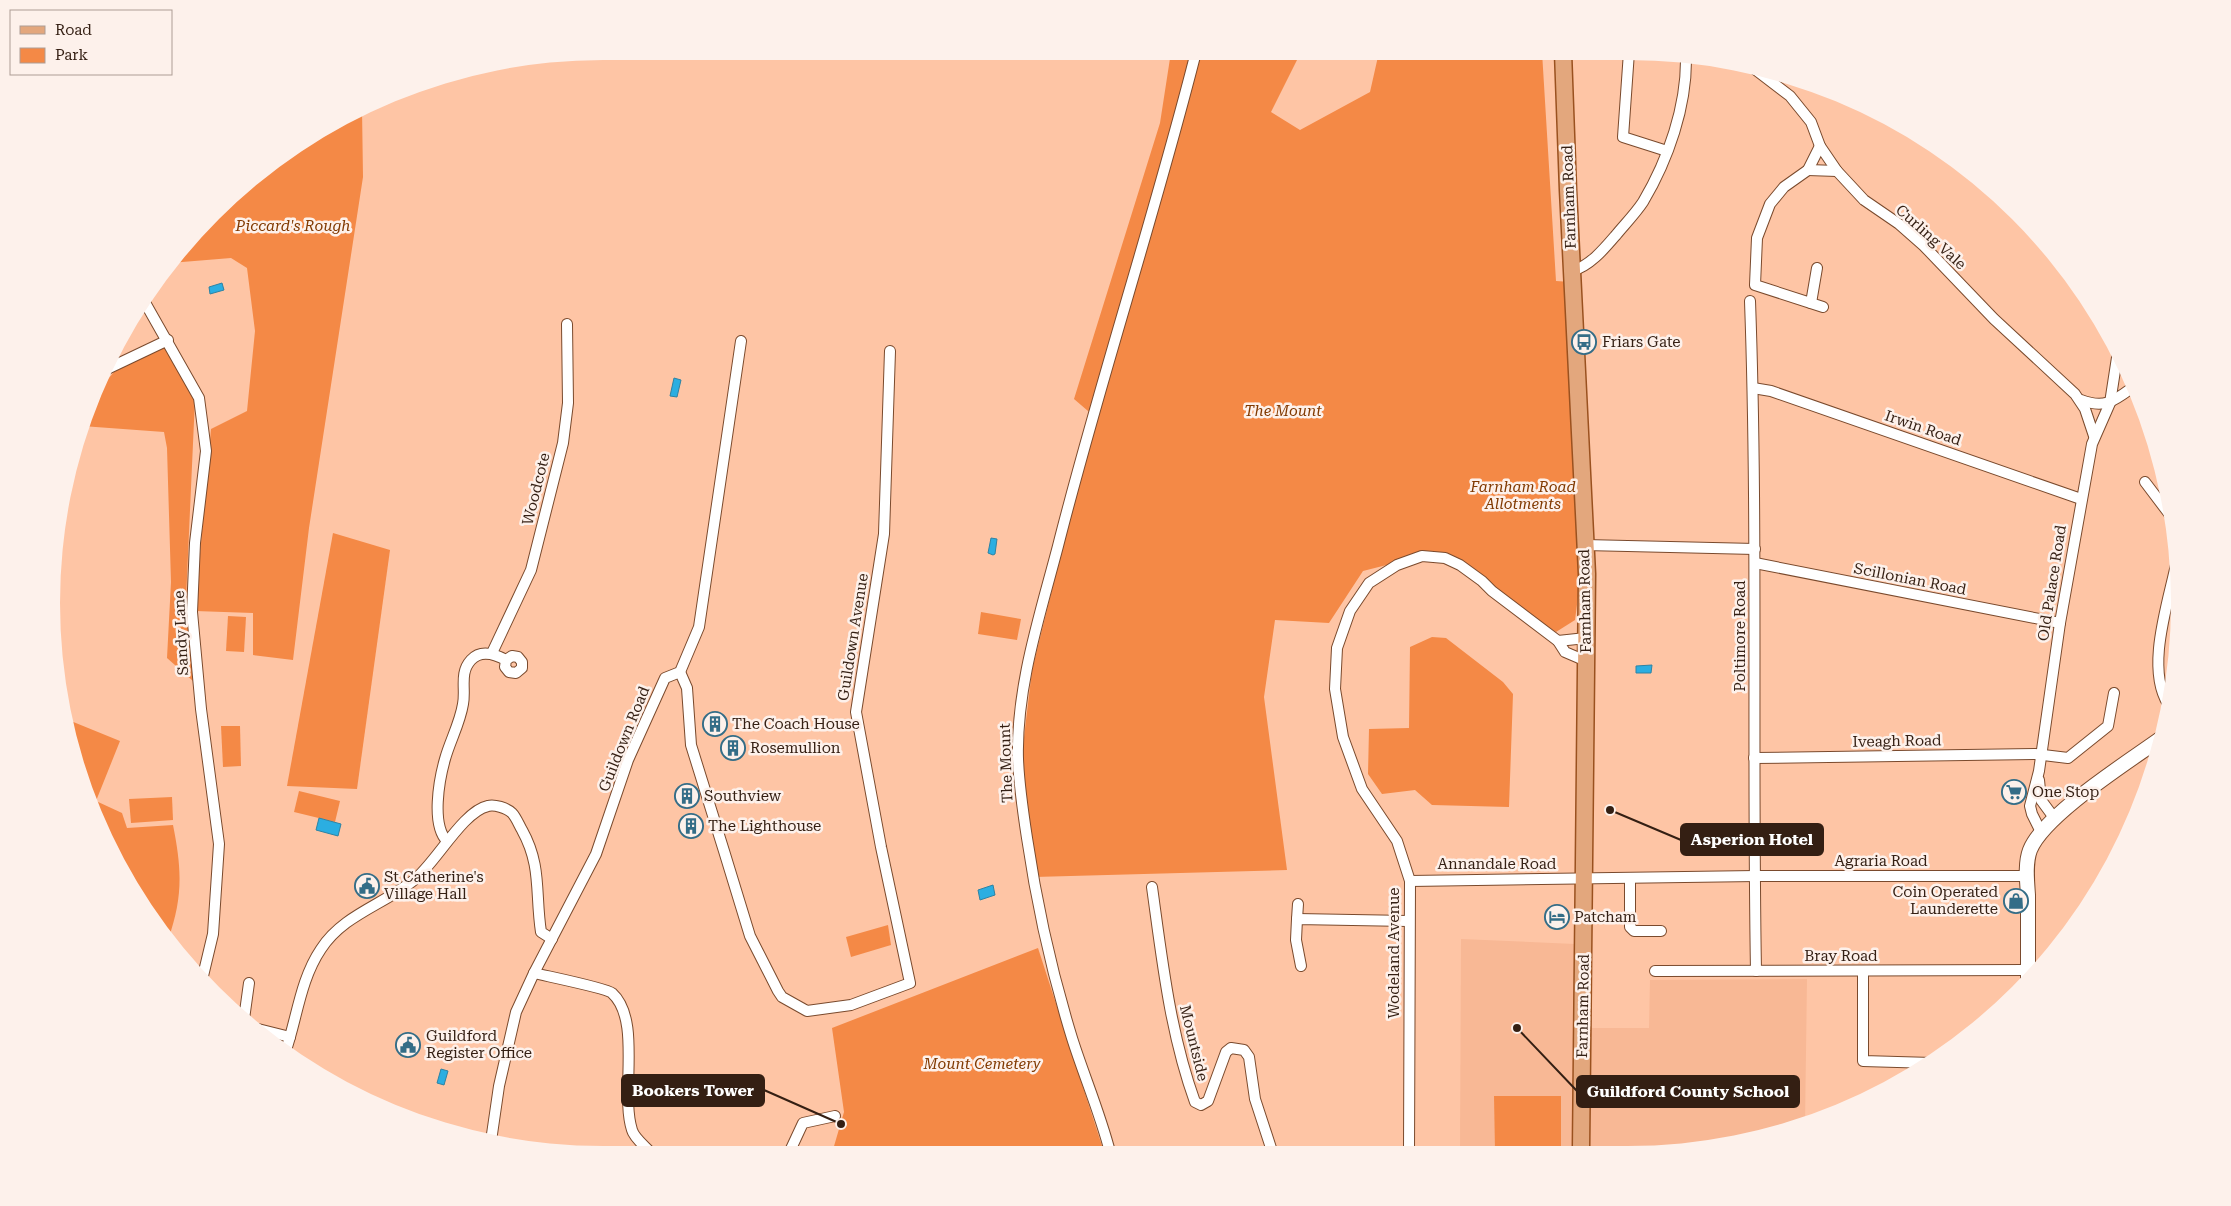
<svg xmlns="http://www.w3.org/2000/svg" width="2231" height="1206" viewBox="0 0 2231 1206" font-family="'Roboto Serif',serif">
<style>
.built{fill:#f8b895}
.green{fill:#f48946}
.water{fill:#2baee1;stroke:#2e83a3}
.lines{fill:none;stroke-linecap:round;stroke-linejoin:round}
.street-casing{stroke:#7a4a2d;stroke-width:12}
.secondary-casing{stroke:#7a4a2d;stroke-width:16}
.primary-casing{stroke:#9a511f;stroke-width:19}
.street{stroke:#fff;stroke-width:10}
.secondary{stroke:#fff;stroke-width:14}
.primary{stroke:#e3a77d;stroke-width:16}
.labels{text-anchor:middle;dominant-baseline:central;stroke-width:5;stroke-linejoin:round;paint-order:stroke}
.street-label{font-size:15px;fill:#341f13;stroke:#fdf1eb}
.park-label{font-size:15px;font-style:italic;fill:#813900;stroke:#fdf1eb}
.poi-label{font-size:15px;fill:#341f13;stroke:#fdf1eb;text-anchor:start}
.leader{fill:none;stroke:#341f13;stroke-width:2}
.callout-dot{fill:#341f13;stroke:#fdf1eb;stroke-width:2}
.callout{fill:#341f13;stroke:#341f13;stroke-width:2}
.callout-label{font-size:16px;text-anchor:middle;font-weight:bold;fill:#fff}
</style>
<rect width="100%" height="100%" fill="#fec5a5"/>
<!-- built -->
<g class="built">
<path d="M1461,939l114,5 -3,206 -112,1z"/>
<path d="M1807,979l-2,146 -105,25h-111v-122h60l1,-48z"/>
</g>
<!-- green -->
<g class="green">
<path d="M1171,52h130l-30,60 29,18 70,-38 9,-40h163l14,229 15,1 10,292 -6,46 -19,12 -64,-42 -32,-25 -38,-9 -59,15 -34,52 -54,-3 -11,77 23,173 -253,7 -12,-123 10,-84 63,-253 -21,-18 86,-276z"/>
<path d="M362,109l1,68 -54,351 -16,132 -40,-5v-42l-58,-2 16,-182 36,-18 8,-80 -8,-63 -16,-10 -61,5c38,-50 102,-107 157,-138 11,-6 24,-10 35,-16z"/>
<path d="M165,346l30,53 -9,200 7,82 -26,-23 4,-76 -4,-134 -3,-16 -82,-6 9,-27 23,-27z"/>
<path d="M333,533l57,17 -33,239 -70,-3z"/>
<path d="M981,612l40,7 -4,21 -39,-6z"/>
<path d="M228,616l18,1 -2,35 -18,-1z"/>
<path d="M1432,637l14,1 57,44 10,12 -4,113 -77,-2 -17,-15 -33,4 -14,-20 1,-45 40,-1 1,-81z"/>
<path d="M66,719l54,22 -24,60 26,12 5,15 46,-3c9,45 10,72 -5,115 -47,-61 -90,-144 -102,-221z"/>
<path d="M221,726h19l1,40 -18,1z"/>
<path d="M299,791l41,10 -5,21 -41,-10z"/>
<path d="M172,797l1,23 -42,3 -2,-24z"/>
<path d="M888,925l3,20 -40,12 -5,-20z"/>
<path d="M1038,948l66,204 -272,1 12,-41 -12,-84z"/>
<path d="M1494,1096h67v54l-66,1z"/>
</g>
<!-- water -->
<g class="water">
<path d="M222,283l2,7 -14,4 -1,-7z"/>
<path d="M674,378l7,2 -4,17 -7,-1z"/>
<path d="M991,538l6,1 -2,15 -2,1 -5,-2z"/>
<path d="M1652,665l-1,8h-15v-7z"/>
<path d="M319,818l22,6 -3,12 -22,-6z"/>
<path d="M993,885l2,10 -15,5 -2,-10z"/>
<path d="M441,1069l7,2 -4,14 -7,-2z"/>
</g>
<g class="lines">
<defs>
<g id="street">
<path d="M1629,52l-6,85 44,14"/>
<path d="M1752,67l38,29 21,26 9,24 17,25 27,29 35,24 25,22 70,73 81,75 10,15 9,27"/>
<path d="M1820,146l-12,24 -24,17 -14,17 -13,34 -2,47 68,22"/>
<path d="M1808,170l29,1"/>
<path d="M1572,271c18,-5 32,-22 44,-36 9,-11 19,-21 27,-33 25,-42 44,-96 43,-146"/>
<path d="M143,299l56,99 7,53 -11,92 -3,69 9,97 18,135 -6,90 -11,46"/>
<path d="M1750,301c8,223 2,447 6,670"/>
<path d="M1811,303l6,-35"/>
<path d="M105,370l63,-30"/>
<path d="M1753,388l18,3 310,108"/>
<path d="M2081,400c24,9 33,1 52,-13"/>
<path d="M2145,482l25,33"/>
<path d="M1585,545l170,4"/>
<path d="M1755,563l305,60"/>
<path d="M1558,641l28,-3"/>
<path d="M492,653l39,-83 32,-127 5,-40 -1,-79"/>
<path d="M680,672l7,16 4,57 33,106 26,85 28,55 4,6 25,14 44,-6 59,-22 -29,-136 -25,-135 28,-178 6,-183"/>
<path d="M2168,704c-23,-37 1,-103 9,-144"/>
<path d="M1754,758l281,-4 33,4 40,-32 6,-33"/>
<path d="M2039,780l2,20 14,19"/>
<path d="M2041,832l-9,-18 -2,-8 9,-35 21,-148 32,-179 18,-41 8,-52"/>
<path d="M447,841c-16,-16 -8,-61 -2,-82 5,-18 15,-36 18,-55 3,-15 -4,-31 8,-44 10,-11 24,-6 35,0l-1,7 4,5 7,1 6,-5v-6l-4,-5 -6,-1 -6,4"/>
<path d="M1630,879v48l4,4h27"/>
<path d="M1410,881l346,-5h271"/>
<path d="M1152,887c10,72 18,146 43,215l6,3 7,-4 18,-49 5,-4 13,2 5,7 6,42 17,52"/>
<path d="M1297,919l1,-15"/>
<path d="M1301,966l-5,-26 1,-21 111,2"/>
<path d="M1655,971l373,-1"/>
<path d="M1863,971v90l69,2"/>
<path d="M534,973c12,3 72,15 78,20 30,27 8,100 20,137 2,8 14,17 19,23"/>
<path d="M244,1019l5,-36"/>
<path d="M254,1028l36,9"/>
<path d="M285,1053c12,-34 15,-73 36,-104 22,-34 62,-44 93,-69 21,-16 49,-69 74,-74 6,-2 19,2 24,7 4,4 7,12 10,17 20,36 13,63 19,102l11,7"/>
<path d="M491,1141l8,-55 17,-74 18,-39 62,-119 32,-94 37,-82 15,-6 19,-45 42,-286"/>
<path d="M1409,1151l1,-270 -13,-40 -35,-52 -19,-52 -8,-48 2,-41 13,-37 19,-28 28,-18 25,-9 23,2 15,7 22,16 10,10 66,50 7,11 21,9"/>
<path d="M1110,1152c-10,-39 -26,-76 -38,-114 -20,-65 -35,-132 -45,-200 -4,-26 -8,-53 -9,-79 -2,-72 22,-144 40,-213 42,-166 96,-328 138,-494"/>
<path d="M789,1153l14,-30 32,-7"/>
</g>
<path id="secondary" d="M2028,979c0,-28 0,-56 0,-84 -1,-14 -3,-32 2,-45 14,-35 98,-88 130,-111"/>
<path id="primary" d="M1563,52l5,138 19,384 -6,576"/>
</defs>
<!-- street casing -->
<use href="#street" class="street-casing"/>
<!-- secondary casing -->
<use href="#secondary" class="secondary-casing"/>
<!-- primary casing -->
<use href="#primary" class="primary-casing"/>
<!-- street -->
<use href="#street" class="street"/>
<!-- secondary -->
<use href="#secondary" class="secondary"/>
<!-- primary -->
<use href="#primary" class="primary"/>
</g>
<!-- icons -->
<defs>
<symbol id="bus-ring" viewBox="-11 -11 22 22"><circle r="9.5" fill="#fdf1eb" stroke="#346d87" stroke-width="1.5"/><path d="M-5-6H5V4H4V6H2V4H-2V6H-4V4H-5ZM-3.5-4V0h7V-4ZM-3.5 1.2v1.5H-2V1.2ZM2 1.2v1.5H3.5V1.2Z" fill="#346d87"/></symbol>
<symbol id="building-ring" viewBox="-11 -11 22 22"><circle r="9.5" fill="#fdf1eb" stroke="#346d87" stroke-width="1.5"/><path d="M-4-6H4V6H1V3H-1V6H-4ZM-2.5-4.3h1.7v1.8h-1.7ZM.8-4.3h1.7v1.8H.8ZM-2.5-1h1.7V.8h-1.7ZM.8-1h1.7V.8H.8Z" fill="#346d87"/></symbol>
<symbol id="supermarket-ring" viewBox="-11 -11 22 22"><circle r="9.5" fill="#fdf1eb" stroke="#346d87" stroke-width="1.5"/><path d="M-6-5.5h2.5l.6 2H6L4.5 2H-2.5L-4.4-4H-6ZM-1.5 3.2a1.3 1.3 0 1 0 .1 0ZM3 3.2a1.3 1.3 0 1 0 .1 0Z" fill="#346d87"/></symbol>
<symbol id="civic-ring" viewBox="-11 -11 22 22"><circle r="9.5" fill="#fdf1eb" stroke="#346d87" stroke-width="1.5"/><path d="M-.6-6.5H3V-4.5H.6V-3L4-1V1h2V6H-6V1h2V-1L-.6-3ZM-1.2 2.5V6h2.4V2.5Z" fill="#346d87"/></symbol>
<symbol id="shop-ring" viewBox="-11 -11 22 22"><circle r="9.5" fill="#fdf1eb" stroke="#346d87" stroke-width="1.5"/><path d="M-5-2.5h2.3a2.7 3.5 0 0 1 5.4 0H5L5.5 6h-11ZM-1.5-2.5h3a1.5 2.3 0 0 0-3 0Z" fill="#346d87"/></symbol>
<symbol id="hotel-ring" viewBox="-11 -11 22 22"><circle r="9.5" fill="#fdf1eb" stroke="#346d87" stroke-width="1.5"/><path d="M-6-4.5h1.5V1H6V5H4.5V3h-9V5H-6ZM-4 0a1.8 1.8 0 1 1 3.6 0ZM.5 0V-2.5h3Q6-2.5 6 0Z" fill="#346d87"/></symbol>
</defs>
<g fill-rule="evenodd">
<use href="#bus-ring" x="1570" y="328" width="28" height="28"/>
<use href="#building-ring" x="701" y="710" width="28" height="28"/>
<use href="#building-ring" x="719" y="734" width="28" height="28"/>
<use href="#supermarket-ring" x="2000" y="778" width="28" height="28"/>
<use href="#building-ring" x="673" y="782" width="28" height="28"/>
<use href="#building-ring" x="677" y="812" width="28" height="28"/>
<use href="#civic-ring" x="353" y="872" width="28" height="28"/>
<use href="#shop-ring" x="2002" y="887" width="28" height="28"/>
<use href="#hotel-ring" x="1543" y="903" width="28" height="28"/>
<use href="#civic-ring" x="394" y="1031" width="28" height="28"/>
</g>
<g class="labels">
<!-- street labels -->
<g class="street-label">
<text transform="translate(1569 197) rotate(-92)">Farnham Road</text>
<text transform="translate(1931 237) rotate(42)">Curling Vale</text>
<text transform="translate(1923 428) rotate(19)">Irwin Road</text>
<text transform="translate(536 489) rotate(-76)">Woodcote</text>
<text transform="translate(1910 579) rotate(11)">Scillonian Road</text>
<text transform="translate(2052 583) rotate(-81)">Old Palace Road</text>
<text transform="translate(1585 601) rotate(-91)">Farnham Road</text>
<text transform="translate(181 633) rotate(-93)">Sandy Lane</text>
<text transform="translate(1740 636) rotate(-90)">Poltimore Road</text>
<text transform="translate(853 637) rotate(-81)">Guildown Avenue</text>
<text transform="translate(624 739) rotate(-68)">Guildown Road</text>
<text transform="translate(1897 741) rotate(-1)">Iveagh Road</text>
<text transform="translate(1006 763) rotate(-92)">The Mount</text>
<text x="1881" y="861">Agraria Road</text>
<text x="1497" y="864">Annandale Road</text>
<text transform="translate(1394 953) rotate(-90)">Wodeland Avenue</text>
<text x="1841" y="956">Bray Road</text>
<text transform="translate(1583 1006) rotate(-89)">Farnham Road</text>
<text transform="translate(1194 1043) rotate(76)">Mountside</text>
</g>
<!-- park labels -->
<g class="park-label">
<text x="293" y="226">Piccard's Rough</text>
<text x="1283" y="411">The Mount</text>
<text x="1523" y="487">Farnham Road<tspan x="1523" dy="17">Allotments</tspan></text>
<text x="982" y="1064">Mount Cemetery</text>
</g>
<!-- poi labels -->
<g class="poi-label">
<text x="1602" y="342">Friars Gate</text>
<text x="732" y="724">The Coach House</text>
<text x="750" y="748">Rosemullion</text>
<text x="2032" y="792">One Stop</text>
<text x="704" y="796">Southview</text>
<text x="708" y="826">The Lighthouse</text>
<text x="384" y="877">St Catherine's<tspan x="384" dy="17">Village Hall</tspan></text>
<text x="1998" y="892" text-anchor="end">Coin Operated<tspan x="1998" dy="17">Launderette</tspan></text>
<text x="1574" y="917">Patcham</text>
<text x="426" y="1036">Guildford<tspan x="426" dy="17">Register Office</tspan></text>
</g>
</g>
<!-- crop -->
<path d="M0 0H2231V1206H0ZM603 60H1628A543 543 0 0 1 2171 603V603A543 543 0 0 1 1628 1146H603A543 543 0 0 1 60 603V603A543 543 0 0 1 603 60Z" fill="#fdf1eb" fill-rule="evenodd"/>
<!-- callouts -->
<path class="leader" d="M1610 810L1681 840M841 1124L764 1090M1517 1028L1577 1091"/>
<g class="callout-dot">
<circle cx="1610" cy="810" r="5"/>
<circle cx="841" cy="1124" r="5"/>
<circle cx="1517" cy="1028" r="5"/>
</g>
<g class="callout">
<rect x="1681" y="824" width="142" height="31" rx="5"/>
<rect x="622" y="1075" width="142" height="31" rx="5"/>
<rect x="1577" y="1076" width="222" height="31" rx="5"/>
</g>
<g class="callout-label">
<text x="1752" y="845">Asperion Hotel</text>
<text x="693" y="1096">Bookers Tower</text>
<text x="1688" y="1097">Guildford County School</text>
</g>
<!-- legend -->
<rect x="10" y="10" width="162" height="65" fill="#fdf1eb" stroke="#ad9d95"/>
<rect x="20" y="26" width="25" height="8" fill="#e3a77d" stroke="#ad9d95"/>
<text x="55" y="35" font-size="15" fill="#341f13">Road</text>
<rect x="20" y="48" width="25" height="15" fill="#f48946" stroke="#ad9d95"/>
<text x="55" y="60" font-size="15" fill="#341f13">Park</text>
</svg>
